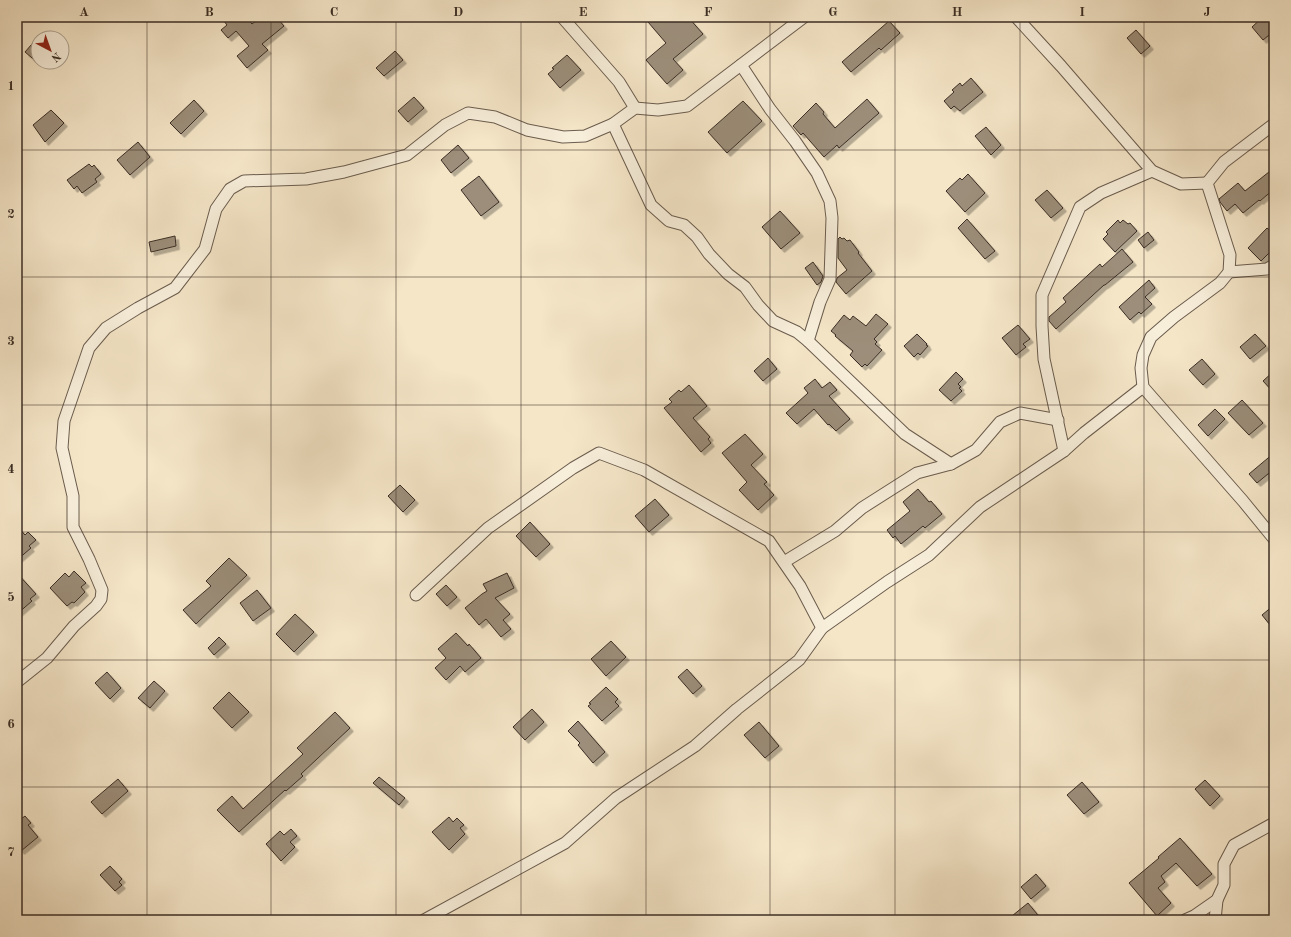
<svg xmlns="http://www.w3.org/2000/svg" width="1291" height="937" viewBox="0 0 1291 937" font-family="'Old Standard TT',serif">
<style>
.building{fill:#9c8e7a;stroke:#3b2e25;filter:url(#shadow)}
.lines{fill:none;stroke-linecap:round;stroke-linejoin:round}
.street-casing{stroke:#6a5c4e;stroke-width:13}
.street{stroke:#f8efdb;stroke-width:11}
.grid{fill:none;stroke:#3b2e25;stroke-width:1;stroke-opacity:0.55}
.neatline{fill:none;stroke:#3b2e25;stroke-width:1.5}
.grid-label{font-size:13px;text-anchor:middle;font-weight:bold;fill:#3b2e25}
</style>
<defs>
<filter id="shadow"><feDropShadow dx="3.5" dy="3.5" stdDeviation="0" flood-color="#0004"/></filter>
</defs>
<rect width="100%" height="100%" fill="#f5e6c8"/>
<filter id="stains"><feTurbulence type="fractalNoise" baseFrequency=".005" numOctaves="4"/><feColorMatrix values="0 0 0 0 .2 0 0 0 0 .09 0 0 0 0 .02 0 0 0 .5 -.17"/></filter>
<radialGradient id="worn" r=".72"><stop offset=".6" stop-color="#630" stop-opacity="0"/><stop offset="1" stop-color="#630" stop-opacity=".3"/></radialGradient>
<!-- building -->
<g class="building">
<path d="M221,17h25l6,7 9,-7h15l8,9 -22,18 6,6 -21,18 -10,-12 12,-10 -13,-15 -8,7 -7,-8 6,-5z"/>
<path d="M653,17h35l15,17 -30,25 10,11 -16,14 -21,-24 20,-17 -18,-21z"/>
<path d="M1263,17h11v4l-4,3 4,7 -11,9 -11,-13z"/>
<path d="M889,21l11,12 -19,17 -2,-2 -28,24 -9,-10z"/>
<path d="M1136,30l14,16 -9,8 -14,-16z"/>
<path d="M38,37v26l-13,-11z"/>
<path d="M395,51l8,9 -19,16 -8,-8z"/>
<path d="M567,55l14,15 -21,18 -12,-14 6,-5 -2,-1z"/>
<path d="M971,78l12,14 -23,19 -6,-5 -3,3 -7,-8 10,-9 -2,-2 8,-7 2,3z"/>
<path d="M414,97l10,11 -16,14 -10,-11z"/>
<path d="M867,99l12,14 -40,35 -2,-3 -13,12 -21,-24 -2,2 -8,-9 23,-23 8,9 -1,2 12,14z"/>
<path d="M194,100l10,11 -23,23 -11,-11z"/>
<path d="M743,101l19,20 -35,32 -19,-21z"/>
<path d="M51,110l13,13 -19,19 -12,-17z"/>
<path d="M986,127l15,18 -10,10 -16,-19z"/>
<path d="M138,142l12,15 -20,18 -13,-15z"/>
<path d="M458,145l11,13 -18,15 -10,-13z"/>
<path d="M89,164l3,3 2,-2 7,9 -6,5 2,3 -15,11 -5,-7 -3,3 -7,-9z"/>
<path d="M1274,168v21l-14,12 -1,-1 -16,13 -8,-9 -8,7 -7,-9 -1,-3 19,-16 7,8z"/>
<path d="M968,174l17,19 -20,19 -19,-21 14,-13 2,2z"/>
<path d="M479,176l20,26 -18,14 -20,-26z"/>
<path d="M1047,190l16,18 -12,10 -16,-18z"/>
<path d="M780,211l20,22 -19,16 -19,-22z"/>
<path d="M967,219l28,32 -10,8 -27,-31z"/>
<path d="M1118,220l2,3 3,-3 5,4 2,-1 7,8 -22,21 -12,-13 5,-5 -2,-2z"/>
<path d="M1267,228l7,6v14l-13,13 -13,-13z"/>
<path d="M1148,232l6,8 -10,8 -6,-8z"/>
<path d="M175,236l1,10 -25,6 -2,-10z"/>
<path d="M840,237l2,2 2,-1 3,3 3,-1 9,12 -1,1 14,18 -26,23 -10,-12 1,-4 10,-8 -9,-12v-19z"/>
<path d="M1122,249l11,13 -28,23h-1l-48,44 -7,-8v-4l17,-15 -3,-4 37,-34 2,3z"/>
<path d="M813,262l10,14 -2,6 -4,3 -12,-17z"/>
<path d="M1149,280l6,8 -10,9 7,7 -11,10 -2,-2 -9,8 -11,-13z"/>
<path d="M876,314l12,10 -14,15 3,3 -2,2 7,6 -15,16 -2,-2 -3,3 -12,-12 3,-4 -18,-15 1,-1 -5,-4 13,-16 6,5 3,-4 13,10z"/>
<path d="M1018,325l12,14 -7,5 3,3 -10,8 -14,-17z"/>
<path d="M917,334l10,10 -1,1 2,1 -8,9 -2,-2 -4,4 -10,-11z"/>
<path d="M1255,334l11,12 -16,13 -10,-12z"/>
<path d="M768,358l9,11 -14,12 -9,-10z"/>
<path d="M1202,359l13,15 -12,11 -14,-15z"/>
<path d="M1274,371v22l-11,-12z"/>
<path d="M956,372l7,7 -5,5 3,3 -2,1 3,3 -11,10 -12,-11z"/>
<path d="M815,379l7,9 8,-6 7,8 -8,6 21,23 -14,12 -7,-7 -1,1 -14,-16 -17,15 -11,-11 22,-20 -4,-5z"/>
<path d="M689,385l18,21 -14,12 17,19 -2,2 3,4 -10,9 -37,-44 8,-6 -3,-3 10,-9 2,2z"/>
<path d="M1242,400l21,23 -14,12 -21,-22z"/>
<path d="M1215,409l10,10 -17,17 -10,-11z"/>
<path d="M745,434l18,20 -12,11 16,17 -3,2 10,11 -16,15 -19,-20 8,-8 -25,-29z"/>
<path d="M1274,453v16l-17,14 -8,-9z"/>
<path d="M400,485l15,15 -12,12 -15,-16z"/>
<path d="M918,489l11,13 2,-1 11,13 -17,14 -2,-2 -22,18 -6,-8 -2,2 -6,-8 23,-19 -7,-9z"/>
<path d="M655,499l14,16 -20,17 -14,-16z"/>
<path d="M530,522l20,22 -14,13 -20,-21z"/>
<path d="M17,526l8,9 3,-3 8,8 -7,6 2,2 -14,12z"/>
<path d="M229,558l18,17 -51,49 -13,-14 28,-24 -5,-5z"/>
<path d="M74,571l12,12 -5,4 4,5 -11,11 -2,-1 -5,4 -17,-18 15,-15 4,4z"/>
<path d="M17,573l19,21 -6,5 2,2 -15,13z"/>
<path d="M507,573l7,15 -19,10 15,16 -7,6 8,9 -10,8 -15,-18 -7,6 -14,-17 17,-14 5,-3 -4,-7z"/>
<path d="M446,585l11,12 -10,9 -11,-12z"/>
<path d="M257,590l14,18 -18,13 -13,-18z"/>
<path d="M1274,605v25l-12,-15z"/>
<path d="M295,614l19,18 -20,20 -18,-18z"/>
<path d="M456,633l12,13 1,-2 12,14 -16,14 -5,-6 -14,14 -11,-12 11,-10 -8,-9z"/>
<path d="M219,637l7,7 -12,11 -6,-7z"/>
<path d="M611,641l15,16 -20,19 -15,-17z"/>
<path d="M687,669l15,17 -9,8 -15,-17z"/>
<path d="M107,672l14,16 -11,11 -15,-16z"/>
<path d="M154,681l11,10 -15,17 -12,-10z"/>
<path d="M606,687l12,12 -3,3 4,4 -17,15 -14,-15 3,-2 -2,-1z"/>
<path d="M229,692l20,20 -17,16 -19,-20z"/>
<path d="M532,709l12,13 -19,18 -12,-13z"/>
<path d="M335,712l15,16 -49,46 2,2 -17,15 -1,-1 -46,42 -22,-22 15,-14 11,13 60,-55 -6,-6z"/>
<path d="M578,721l27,31 -12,11 -15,-18 2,-2 -12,-12z"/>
<path d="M759,722l20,24 -14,12 -21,-23z"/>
<path d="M379,777l26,21 -6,7 -26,-22z"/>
<path d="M118,779l10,12 -26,23 -11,-12z"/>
<path d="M1205,780l15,16 -10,10 -15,-17z"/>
<path d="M1082,782l17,20 -15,12 -17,-19z"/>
<path d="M25,816l6,7 -3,2 10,12 -17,14 -4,-5v-24z"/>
<path d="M449,817l4,5 4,-4 7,7 -4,3 5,6 -16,16 -17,-18z"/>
<path d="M291,829l6,7 -7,6 5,5 -14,14 -15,-17 14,-13 4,4z"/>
<path d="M1180,838l32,36 -15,12 -21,-23 -15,13 4,6 -7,6 13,15 -14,13 -28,-33 30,-25 -1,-1z"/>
<path d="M110,866l12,13 -3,3 3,3 -7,6 -15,-16z"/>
<path d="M1036,874l10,12 -15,13 -10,-12z"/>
<path d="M1028,903l14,17h-35z"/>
</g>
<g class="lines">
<defs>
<g id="street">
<path d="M562,17l57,65 16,26"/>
<path d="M1016,17l45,49 91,105 29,13 26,-1"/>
<path d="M741,65l29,44 25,32 22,32 13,28 2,17 -2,61 -10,23 -12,39"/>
<path d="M613,124l38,81 18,16 15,4 13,12 12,17 19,20 17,13 13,18 15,16 24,11 11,9 97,93 46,30"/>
<path d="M1274,124l-50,38 -17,21 23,72 -1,17 -9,11 -46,34 -23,20 -8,18 -2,13 2,19 100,114 31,38"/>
<path d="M1229,272l38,-3 7,-4"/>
<path d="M1064,451l-20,-92 -2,-33v-31l38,-88 21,-14 51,-22"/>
<path d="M784,562l51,-31 27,-23 55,-35 34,-9 25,-14 24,-28 20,-9 38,7"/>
<path d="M416,595l72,-67 85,-60 26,-15 45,17 125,71 31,45 22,42"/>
<path d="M17,682l30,-24 27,-32 22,-20 5,-7 1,-9 -13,-31 -16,-32v-31l-11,-48 2,-27 25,-73 17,-20 32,-20 37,-20 30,-39 11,-40 14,-20 14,-8 62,-2 38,-7 63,-17 38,-30 23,-12 27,4 32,13 36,7 22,-1 28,-12 22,-16 23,2 29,-4 117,-89"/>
<path d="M424,920l141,-77 51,-45 79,-52 42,-37 62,-49 23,-32 65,-46 42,-27 51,-48 84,-56 20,-18 59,-46"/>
<path d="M1185,920l9,-4 23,-16 7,-15v-21l10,-19 40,-22"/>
<path d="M1215,920l2,-20"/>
</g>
</defs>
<!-- street casing -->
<use href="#street" class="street-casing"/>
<!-- street -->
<use href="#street" class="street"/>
</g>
<!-- grid -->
<path class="grid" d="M147,17v903M271,17v903M396,17v903M521,17v903M646,17v903M770,17v903M895,17v903M1020,17v903M1144,17v903M17,150h1257M17,277h1257M17,405h1257M17,532h1257M17,660h1257M17,787h1257"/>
<!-- margin -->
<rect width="1291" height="937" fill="none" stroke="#f5e6c8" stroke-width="44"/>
<!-- north arrow -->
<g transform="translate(50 50) rotate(139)"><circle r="19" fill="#f8efdb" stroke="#aca292"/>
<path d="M0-3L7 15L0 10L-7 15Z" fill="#8f2418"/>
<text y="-6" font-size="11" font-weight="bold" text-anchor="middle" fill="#3b2e25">N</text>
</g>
<rect x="22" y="22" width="1247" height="893" class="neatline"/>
<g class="grid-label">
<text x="84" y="16">A</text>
<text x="209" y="16">B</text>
<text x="334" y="16">C</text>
<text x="458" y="16">D</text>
<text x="583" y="16">E</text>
<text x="708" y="16">F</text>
<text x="833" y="16">G</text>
<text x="957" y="16">H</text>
<text x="1082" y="16">I</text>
<text x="1207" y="16">J</text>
<text x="11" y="90">1</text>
<text x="11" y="218">2</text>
<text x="11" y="345">3</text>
<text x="11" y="473">4</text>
<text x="11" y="601">5</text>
<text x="11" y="728">6</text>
<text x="11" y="856">7</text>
</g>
<rect width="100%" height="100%" filter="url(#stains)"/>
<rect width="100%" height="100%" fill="url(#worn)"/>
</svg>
